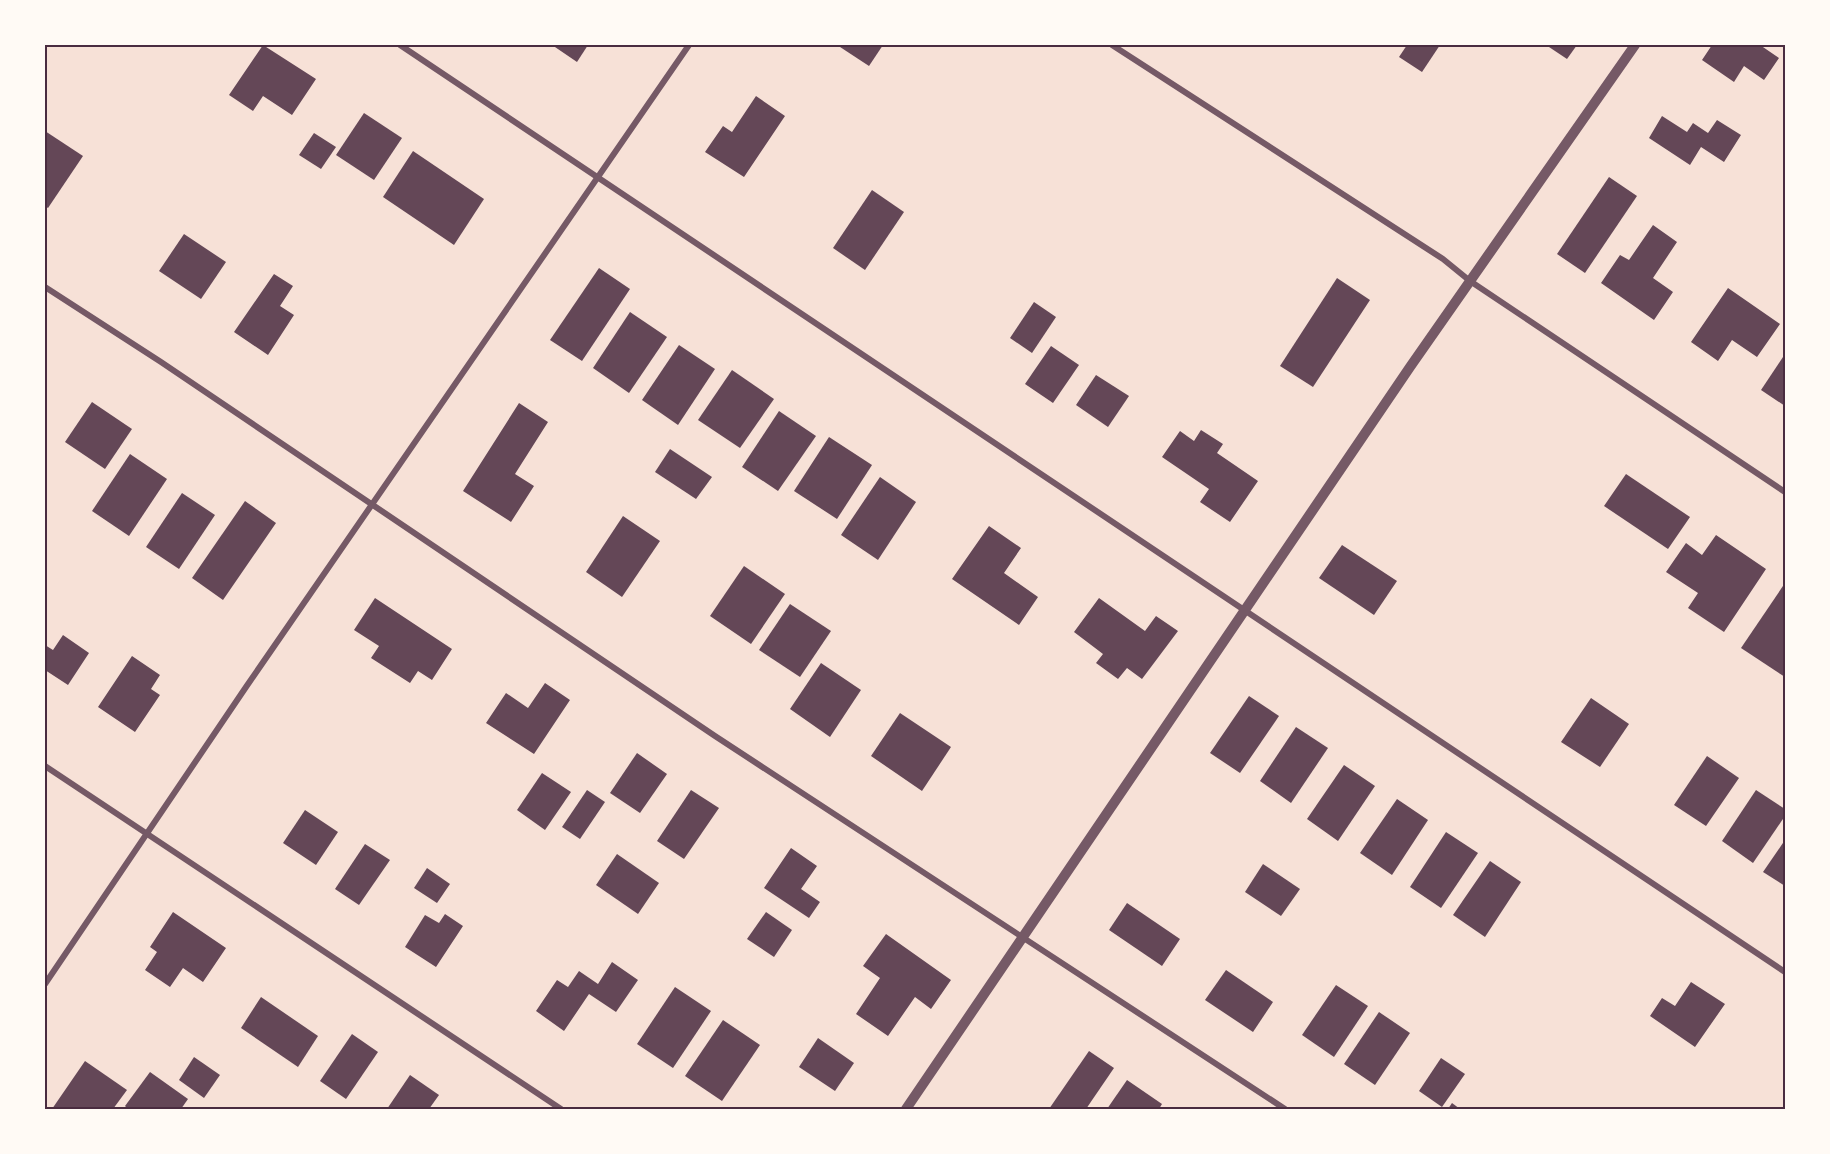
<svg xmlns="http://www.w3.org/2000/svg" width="1830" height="1154" viewBox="0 0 1830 1154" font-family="Manrope,sans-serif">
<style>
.building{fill:#644757}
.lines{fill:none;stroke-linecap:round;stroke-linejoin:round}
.minor{stroke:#755966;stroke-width:6}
.tertiary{stroke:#755966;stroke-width:10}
.neatline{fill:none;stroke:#4a2c40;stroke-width:2}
</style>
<rect width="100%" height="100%" fill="#f7e1d7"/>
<!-- building -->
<g class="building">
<path d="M263,45l53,34 -24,36 -29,-19 -10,15 -24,-16z"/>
<path d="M552,45h36l-11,17z"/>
<path d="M837,45h46l-14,21z"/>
<path d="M1407,45h33l-18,27 -23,-15z"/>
<path d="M1546,45h31l-10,14z"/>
<path d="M1712,45h48l19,13 -15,22 -20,-14 -10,16 -32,-22z"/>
<path d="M756,96l29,20 -41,61 -39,-25 18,-26 9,6z"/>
<path d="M364,113l38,25 -28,42 -38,-25z"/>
<path d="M1662,116l25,16 6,-9 15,10 9,-13 24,15 -17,27 -23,-15 -11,18 -41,-27z"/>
<path d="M45,131l38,25 -35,52 -3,-2z"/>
<path d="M314,133l22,14 -15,22 -22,-14z"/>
<path d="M413,151l71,48 -30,46 -71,-48z"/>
<path d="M1609,177l28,19 -52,77 -28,-19z"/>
<path d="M872,190l32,22 -39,58 -32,-22z"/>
<path d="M1653,225l24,17 -24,36 20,14 -19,28 -53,-37 19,-28 9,5z"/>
<path d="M184,234l42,28 -25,37 -42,-28z"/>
<path d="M599,268l31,21 -48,72 -32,-21z"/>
<path d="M274,274l19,12 -13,20 14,9 -26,40 -34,-23z"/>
<path d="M1337,278l33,22 -57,87 -33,-21z"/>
<path d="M1728,288l52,36 -23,33 -25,-17 -14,21 -27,-19z"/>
<path d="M1034,302l22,15 -24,36 -22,-15z"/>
<path d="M630,312l37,25 -38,56 -36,-25z"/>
<path d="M679,345l36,24 -37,56 -36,-25z"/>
<path d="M1051,346l28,19 -26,38 -28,-19z"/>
<path d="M1785,354v52l-24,-16z"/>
<path d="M732,370l42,29 -34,49 -42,-28z"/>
<path d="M1096,375l33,21 -21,31 -32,-22z"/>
<path d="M92,402l40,27 -27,40 -40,-27z"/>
<path d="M519,403l29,19 -33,52 19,12 -23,36 -48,-31z"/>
<path d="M779,411l37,25 -38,55 -36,-24z"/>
<path d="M1201,430l22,14 -6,9 41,28 -28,41 -30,-20 9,-13 -47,-32 18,-26 14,10z"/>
<path d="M829,437l43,28 -35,54 -43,-28z"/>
<path d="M670,449l42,28 -16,22 -41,-27z"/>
<path d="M130,454l37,25 -38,57 -37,-25z"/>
<path d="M1626,474l64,43 -22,32 -64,-43z"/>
<path d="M880,477l36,25 -38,58 -37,-25z"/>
<path d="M182,493l33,22 -36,54 -33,-22z"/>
<path d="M245,501l31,22 -53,77 -31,-22z"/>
<path d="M623,516l37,25 -38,56 -36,-25z"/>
<path d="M989,526l32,22 -17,25 34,24 -19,28 -67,-46z"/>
<path d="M1716,535l50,34 -42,63 -36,-24 10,-15 -32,-21 20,-29 16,12z"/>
<path d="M1342,545l55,36 -23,34 -55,-37z"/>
<path d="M744,566l41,28 -34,50 -41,-28z"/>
<path d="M1785,583v94l-44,-29z"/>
<path d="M375,598l77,51 -20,31 -14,-9 -8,12 -39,-25 8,-12 -25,-16z"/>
<path d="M1099,598l46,33 11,-15 22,15 -36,48 -15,-11 -9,11 -22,-16 7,-9 -29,-22z"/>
<path d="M790,604l41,27 -31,46 -41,-27z"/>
<path d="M63,635l26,18 -21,32 -23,-15v-25l8,5z"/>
<path d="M132,656l28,19 -9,14 9,6 -25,37 -37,-25z"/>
<path d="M821,663l40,27 -31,47 -40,-28z"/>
<path d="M545,683l25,17 -36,54 -48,-31 20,-30 22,15z"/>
<path d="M1249,696l30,20 -39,57 -30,-20z"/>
<path d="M1591,698l38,26 -29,43 -39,-25z"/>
<path d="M900,713l51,34 -29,44 -51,-35z"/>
<path d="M1296,727l32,21 -37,55 -31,-22z"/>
<path d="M637,753l30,21 -27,39 -30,-20z"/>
<path d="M1707,756l32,22 -33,48 -32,-21z"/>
<path d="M1344,765l31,21 -37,55 -31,-22z"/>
<path d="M542,773l29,19 -26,38 -28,-20z"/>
<path d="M587,790l18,12 -25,37 -18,-12z"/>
<path d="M691,790l28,18 -35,51 -27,-18z"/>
<path d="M1756,790l29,19v7l-32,47 -31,-22z"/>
<path d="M1397,799l31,21 -36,55 -32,-22z"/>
<path d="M305,810l33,22 -22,33 -33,-22z"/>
<path d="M1446,832l32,21 -37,55 -31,-21z"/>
<path d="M1785,840v46l-22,-14z"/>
<path d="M365,844l25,16 -31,45 -24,-16z"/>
<path d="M791,848l26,18 -16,23 19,13 -11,16 -45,-30z"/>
<path d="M617,854l42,29 -21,31 -42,-29z"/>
<path d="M1490,861l31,21 -36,55 -32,-22z"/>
<path d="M1263,864l37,25 -19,27 -36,-24z"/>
<path d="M427,868l23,16 -13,19 -23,-15z"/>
<path d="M1127,903l53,36 -18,27 -53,-36z"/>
<path d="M173,912l53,36 -23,34 -20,-14 -13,19 -25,-17 12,-18 -7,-5z"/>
<path d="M766,912l26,18 -18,27 -27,-18z"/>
<path d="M445,914l18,12 -27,41 -31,-20 20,-32 14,8z"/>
<path d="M886,934l65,46 -20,29 -16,-12 -27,39 -32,-22 24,-36 -17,-12z"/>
<path d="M612,962l26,18 -22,32 -27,-18 -25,37 -28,-20 21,-31 11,7 11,-16 19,13z"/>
<path d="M1226,970l47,32 -20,30 -48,-32z"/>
<path d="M1691,982l34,22 -30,43 -45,-31 12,-18 13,8z"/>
<path d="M1336,985l32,21 -34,51 -32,-22z"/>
<path d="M675,987l36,24 -38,57 -36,-24z"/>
<path d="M261,997l57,39 -20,31 -57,-39z"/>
<path d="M1379,1012l31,21 -35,52 -31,-21z"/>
<path d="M723,1020l37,25 -38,56 -37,-25z"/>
<path d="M352,1034l26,18 -32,47 -26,-18z"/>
<path d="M818,1038l36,25 -19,28 -36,-24z"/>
<path d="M1089,1051l25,17 -28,41h-37z"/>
<path d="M194,1057l26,18 -16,23 -25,-18z"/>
<path d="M1441,1058l24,16 -23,33 -23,-16z"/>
<path d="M85,1061l42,29 -14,19h-61z"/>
<path d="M150,1072l38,27 -7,10h-53l-3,-3z"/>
<path d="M410,1075l29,20 -10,14h-42z"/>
<path d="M1127,1080l35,24 -3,5h-52z"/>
<path d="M1452,1103l8,6h-12z"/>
</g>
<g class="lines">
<!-- minor -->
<g class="minor">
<path d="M400,45l1385,927"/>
<path d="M1112,45l331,214 27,22 315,211"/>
<path d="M45,287l116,75 554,374 570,373"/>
<path d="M45,766l516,343"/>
<path d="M45,984l201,-297 443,-642"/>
</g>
<!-- tertiary -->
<path class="tertiary" d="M906,1109l504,-742 225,-322"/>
</g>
<!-- border -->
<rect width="1830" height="1154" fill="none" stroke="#fffaf5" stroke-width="93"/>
<rect x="46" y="46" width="1738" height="1062" class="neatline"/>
</svg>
